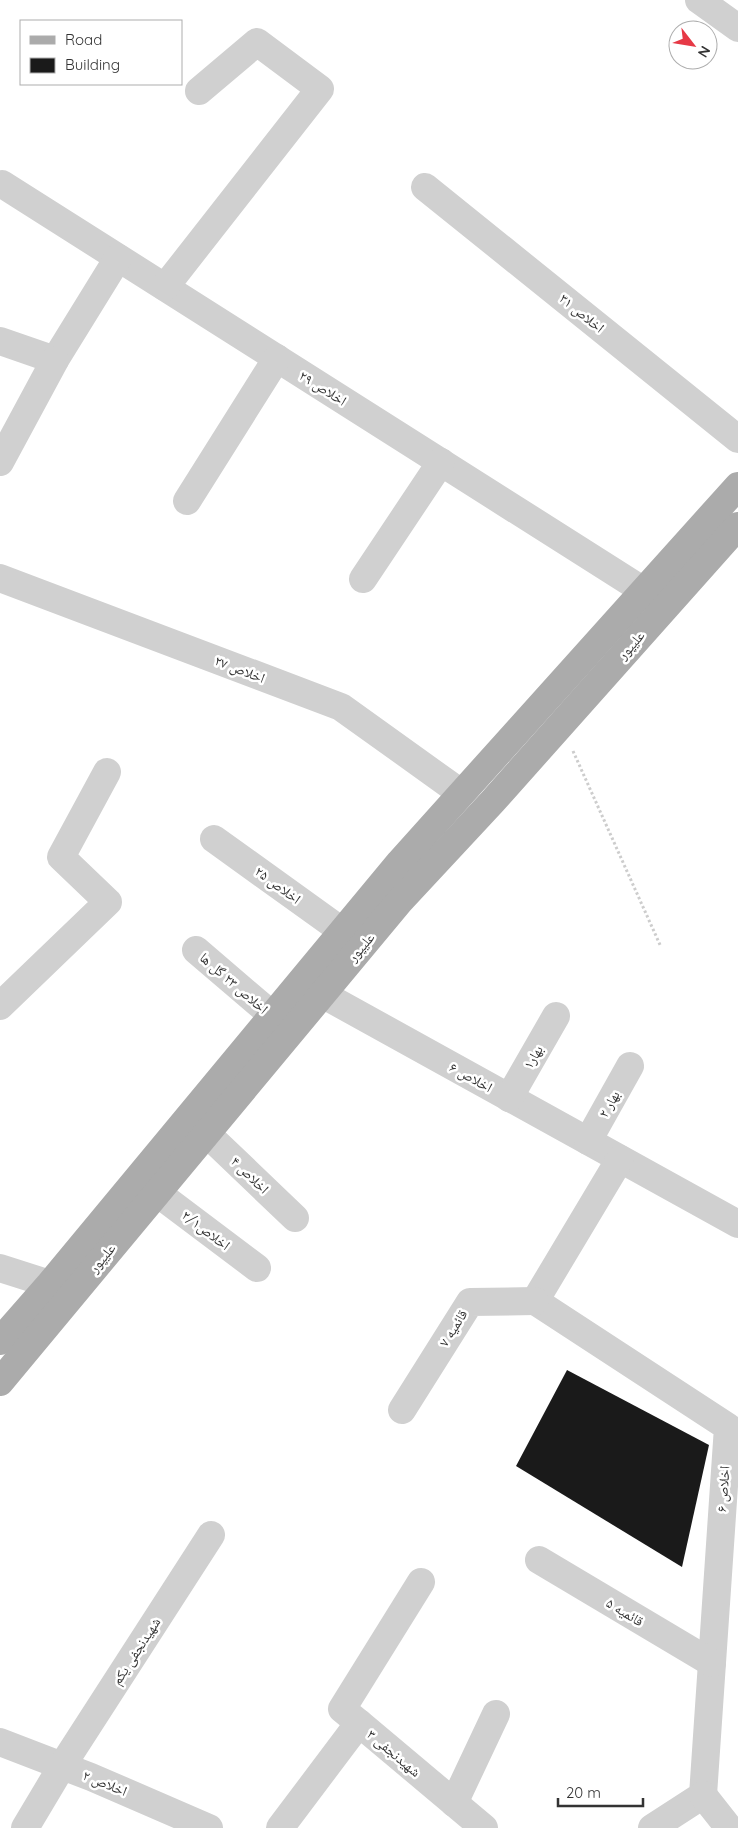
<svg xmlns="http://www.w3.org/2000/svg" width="738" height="1828" viewBox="0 0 738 1828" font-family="Quicksand,'Noto Naskh Arabic',sans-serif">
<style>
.building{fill:#1a1a1a}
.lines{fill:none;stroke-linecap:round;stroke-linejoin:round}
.path{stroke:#cdcdcd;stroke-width:3;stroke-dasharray:2.5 2.5;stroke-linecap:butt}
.minor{stroke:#d0d0d0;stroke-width:28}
.major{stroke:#ababab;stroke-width:28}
.labels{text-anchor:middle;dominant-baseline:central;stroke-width:5;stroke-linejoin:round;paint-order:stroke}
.street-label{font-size:14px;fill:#333;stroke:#fff}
</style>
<rect width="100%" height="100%" fill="#fff"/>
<!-- building -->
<path class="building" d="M567,1370l142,75 -27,122 -166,-101z"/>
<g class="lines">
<!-- path -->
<path class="path" d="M573,751l88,196"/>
<!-- minor -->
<g class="minor">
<path d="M699,0l39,28"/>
<path d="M2,184l642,407"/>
<path d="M425,187l313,252"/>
<path d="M165,287l155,-198 -63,-47 -58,49"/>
<path d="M0,341l55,19 63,-102"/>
<path d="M0,462l55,-102"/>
<path d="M187,501l90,-143"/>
<path d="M0,578l341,129 120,86"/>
<path d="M363,579l78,-117"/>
<path d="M214,839l128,92"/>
<path d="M196,950l76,65"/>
<path d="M322,994l416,230"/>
<path d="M0,1006l108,-104 -47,-45 46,-85"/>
<path d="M509,1098l47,-82"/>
<path d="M205,1132l90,86"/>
<path d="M588,1141l42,-75"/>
<path d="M620,1159l-85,142 193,126 -25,368 -51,33"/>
<path d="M156,1192l101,76"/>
<path d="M0,1268l50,16"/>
<path d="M402,1410l68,-108 65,-1"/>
<path d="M539,1560l173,103"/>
<path d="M359,1723l-17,-14 79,-127"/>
<path d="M0,1742l91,35 118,51"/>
<path d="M703,1795l26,33"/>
<path d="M454,1803l42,-89"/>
<path d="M25,1828l37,-62 149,-231"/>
<path d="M280,1828l79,-105 125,105"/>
</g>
<!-- major -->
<g class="major">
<path d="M0,1341l50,-57 350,-422 338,-376"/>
<path d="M0,1382l399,-480 94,-101 245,-275"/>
</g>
</g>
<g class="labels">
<!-- street labels -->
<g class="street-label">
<text transform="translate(582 313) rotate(39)">اخلاص ۳۱</text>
<text transform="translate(323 388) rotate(32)">اخلاص ۲۹</text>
<text transform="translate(631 645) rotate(-49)">علیپور</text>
<text transform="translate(240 669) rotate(21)">اخلاص ۲۷</text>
<text transform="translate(278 885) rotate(36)">اخلاص ۲۵</text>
<text transform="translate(361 947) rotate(-50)">علیپور</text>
<text transform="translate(234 983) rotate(41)">اخلاص ۲۳ گل ها</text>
<text transform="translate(533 1057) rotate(-60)">بهار۱</text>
<text transform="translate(471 1077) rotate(29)">اخلاص ۶</text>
<text transform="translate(609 1104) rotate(-61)">بهار ۲</text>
<text transform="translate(250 1175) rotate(44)">اخلاص ۴</text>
<text transform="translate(206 1230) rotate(37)">اخلاص۲/۱</text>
<text transform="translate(102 1258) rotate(-51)">علیپور</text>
<text transform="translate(453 1328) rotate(-58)">قائمیه ۷</text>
<text transform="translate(723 1489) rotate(-86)">اخلاص ۶</text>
<text transform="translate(625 1612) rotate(31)">قائمیه ۵</text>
<text transform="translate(136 1651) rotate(-57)">شهیدنجفی یکم</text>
<text transform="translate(394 1753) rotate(40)">شهیدنجفی ۳</text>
<text transform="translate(105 1783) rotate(22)">اخلاص ۲</text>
</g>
</g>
<!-- legend -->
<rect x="20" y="20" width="162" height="65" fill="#ffffff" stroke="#adadad"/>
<rect x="30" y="36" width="25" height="8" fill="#ababab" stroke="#adadad"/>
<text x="65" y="45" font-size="15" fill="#333333">Road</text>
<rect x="30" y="58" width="25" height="15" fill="#1a1a1a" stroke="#adadad"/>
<text x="65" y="70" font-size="15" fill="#333333">Building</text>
<!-- north arrow -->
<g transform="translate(693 45) rotate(121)"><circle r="24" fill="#ffffff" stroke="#adadad"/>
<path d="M0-4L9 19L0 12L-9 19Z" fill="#e63946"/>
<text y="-8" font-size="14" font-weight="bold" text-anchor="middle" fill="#333333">N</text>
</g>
<!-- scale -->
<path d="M558 1798v8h85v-8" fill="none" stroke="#333333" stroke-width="2.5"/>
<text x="566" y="1798" font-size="15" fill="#333333" stroke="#ffffff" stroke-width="4" paint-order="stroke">20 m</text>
</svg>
